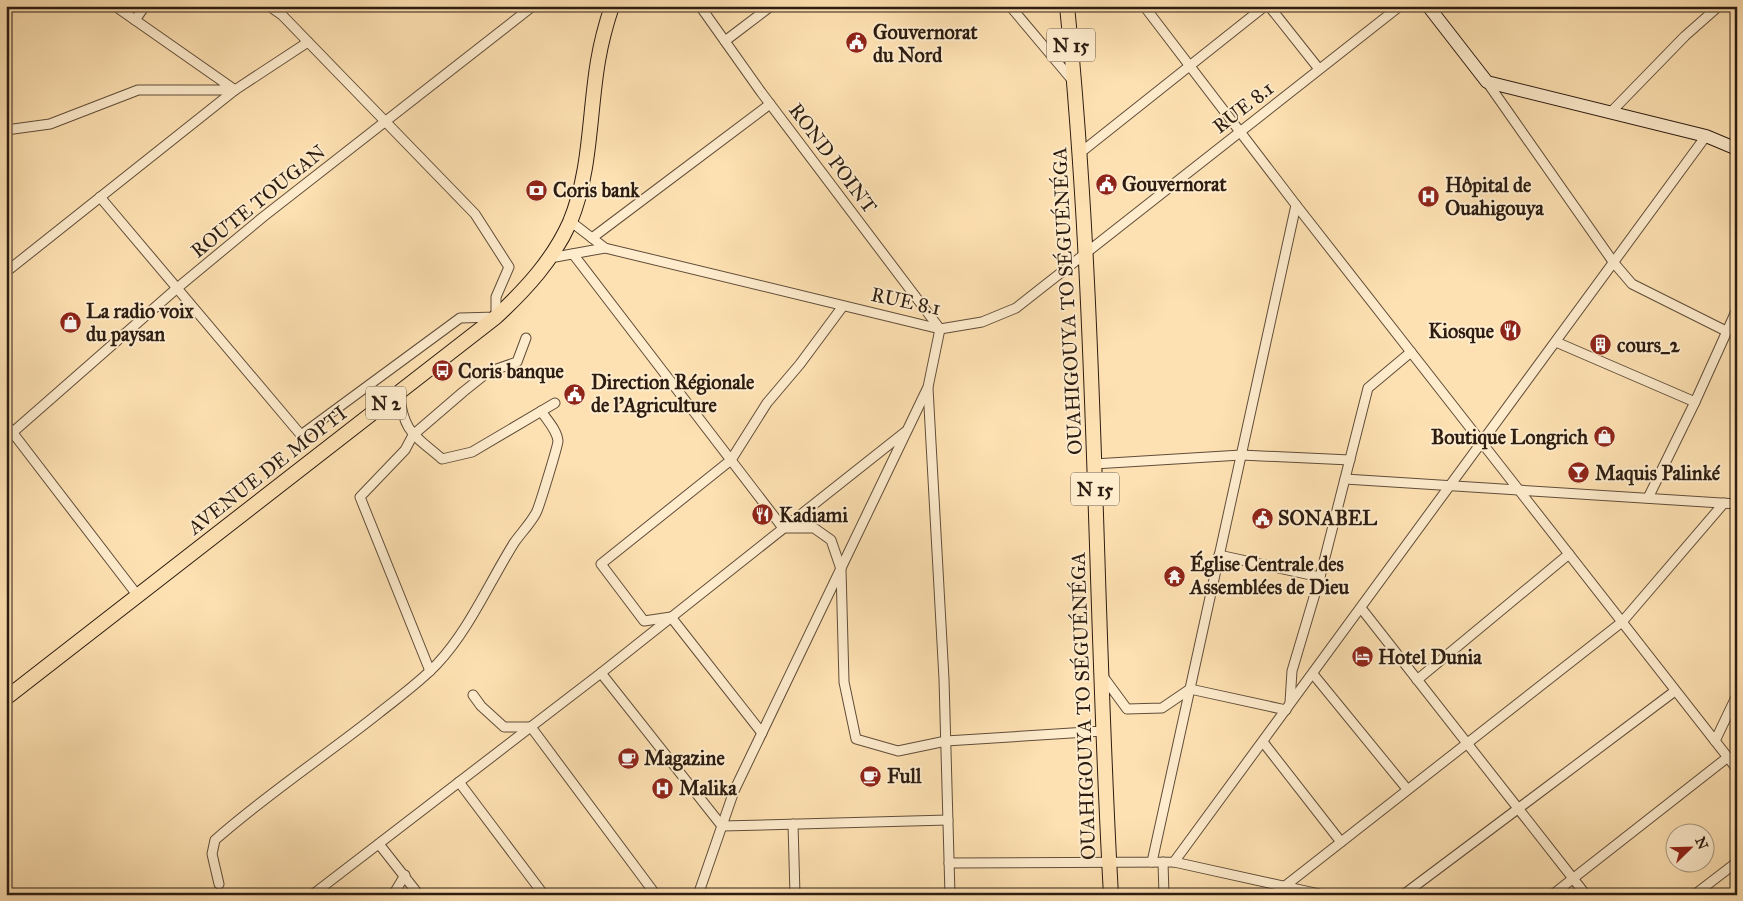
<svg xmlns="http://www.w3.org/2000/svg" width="1743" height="901" viewBox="0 0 1743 901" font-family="'IM FELL Great Primer',serif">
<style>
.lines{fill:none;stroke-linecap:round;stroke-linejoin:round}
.street-casing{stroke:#604d39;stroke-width:11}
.secondary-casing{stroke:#2c1c11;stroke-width:14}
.primary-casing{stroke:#2c1c11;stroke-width:16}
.street{stroke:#feeccd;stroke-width:9}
.secondary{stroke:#feeccd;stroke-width:12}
.primary{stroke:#fee1b2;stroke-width:14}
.labels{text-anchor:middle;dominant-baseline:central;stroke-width:4;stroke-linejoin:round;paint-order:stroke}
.shield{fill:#feeccd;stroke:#6b5a49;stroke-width:1}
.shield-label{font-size:19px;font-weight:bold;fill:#2c1c11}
.poi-label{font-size:20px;font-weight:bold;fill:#2c1c11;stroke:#feeccd;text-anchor:start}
.street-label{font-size:20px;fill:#2c1c11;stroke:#feeccd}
</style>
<rect width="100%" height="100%" fill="#fee1b2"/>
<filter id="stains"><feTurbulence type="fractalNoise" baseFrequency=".004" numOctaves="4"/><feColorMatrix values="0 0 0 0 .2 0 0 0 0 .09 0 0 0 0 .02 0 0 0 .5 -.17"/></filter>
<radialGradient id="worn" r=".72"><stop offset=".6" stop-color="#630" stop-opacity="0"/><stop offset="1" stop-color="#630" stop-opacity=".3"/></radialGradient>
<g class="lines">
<defs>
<g id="street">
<path d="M1010,6l63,75"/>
<path d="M1144,6l152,199 441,564"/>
<path d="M1269,6l50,63"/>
<path d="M135,20l10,-14"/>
<path d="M725,41l46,-35"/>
<path d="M1487,82l127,181 18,21 94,47"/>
<path d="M1612,111l73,-75 34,-30"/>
<path d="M6,130l44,-6 88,-34h97l-120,-84"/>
<path d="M1080,153l185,-147"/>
<path d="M100,197l201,238 159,-117 36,-1v-20l13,-30 -34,-53 -193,-199 -13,-9"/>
<path d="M592,238l178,-134"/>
<path d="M605,248l335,81 42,-7 34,-14 384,-302"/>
<path d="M573,254l210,274h31l17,12 10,29 3,113 12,57 42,12 48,-10 157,-10"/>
<path d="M550,258l55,-10 -35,-27"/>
<path d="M6,272l229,-182 73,-48"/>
<path d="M1556,342l139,60"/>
<path d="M928,388l16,291 6,216"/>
<path d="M399,393c5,40 14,41 43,66l30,-7 83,-49"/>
<path d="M6,424l132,172"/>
<path d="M13,432l163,-143 87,-72 270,-211"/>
<path d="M1094,464l147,-9 109,5"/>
<path d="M1345,479l392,25"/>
<path d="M1648,498l47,-96 42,-93"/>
<path d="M1219,555l101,22"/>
<path d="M1361,608l225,287"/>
<path d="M430,671l-70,-174 45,-47 8,-15 50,-43 25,-20 29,-10 9,-24"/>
<path d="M601,673l121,153 226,-6"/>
<path d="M1313,674l94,115"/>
<path d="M1102,675l25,34 35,-1 28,-19 96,21"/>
<path d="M1417,680l152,-126"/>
<path d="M473,695l8,11 23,21h27l125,168"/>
<path d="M1290,702l2,-31 28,-94 48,-189 43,-36"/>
<path d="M762,733l-91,-116 -27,4 -43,-57 130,-104 36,-57 33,-39 43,-58"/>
<path d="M1715,741l22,-46"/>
<path d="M1263,742l78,100"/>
<path d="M459,782l85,113"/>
<path d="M793,824l2,71"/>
<path d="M379,844l40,51"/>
<path d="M1152,862l144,-657"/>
<path d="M1163,862l1,33"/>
<path d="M1174,862l150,33"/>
<path d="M949,863l225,-1 532,-726"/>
<path d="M219,884l-7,-30 3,-14c52,-46 110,-84 164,-127 20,-16 41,-31 58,-49 32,-34 52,-81 77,-121 7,-10 16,-19 22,-30 3,-5 22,-68 22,-72 -1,-11 -11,-21 -17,-30"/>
<path d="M1285,886l337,-264 102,-119"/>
<path d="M312,895l289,-222 304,-241"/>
<path d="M393,895l12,-20"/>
<path d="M698,895l36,-104 194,-404 12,-58 -179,-237 -61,-86"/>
<path d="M1403,895l272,-204"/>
<path d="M1552,895l176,-138"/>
<path d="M1694,895l43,-33"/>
</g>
<path id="secondary" d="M1428,6l59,76 219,54 31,13"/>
<g id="primary">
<path d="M1067,6c30,296 27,593 44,889"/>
<path d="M6,698l490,-381c30,-28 57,-57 74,-95 21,-50 19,-108 28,-161 3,-18 8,-37 14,-55"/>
</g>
</defs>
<!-- street casing -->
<use href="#street" class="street-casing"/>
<!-- secondary casing -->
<use href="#secondary" class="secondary-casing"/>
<!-- primary casing -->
<use href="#primary" class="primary-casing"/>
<!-- street -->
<use href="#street" class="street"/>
<!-- secondary -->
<use href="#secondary" class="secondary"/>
<!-- primary -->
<use href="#primary" class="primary"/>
</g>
<!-- icons -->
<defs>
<symbol id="civic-disc" viewBox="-11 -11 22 22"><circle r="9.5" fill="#8f2418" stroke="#feeccd"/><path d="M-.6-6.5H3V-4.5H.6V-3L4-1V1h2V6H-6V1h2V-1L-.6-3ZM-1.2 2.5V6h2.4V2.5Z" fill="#fff"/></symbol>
<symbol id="bank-disc" viewBox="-11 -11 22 22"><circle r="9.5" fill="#8f2418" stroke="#feeccd"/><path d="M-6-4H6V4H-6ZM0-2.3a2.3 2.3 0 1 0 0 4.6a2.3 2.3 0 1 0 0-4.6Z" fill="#fff"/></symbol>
<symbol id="hospital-disc" viewBox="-11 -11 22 22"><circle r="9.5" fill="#8f2418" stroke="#feeccd"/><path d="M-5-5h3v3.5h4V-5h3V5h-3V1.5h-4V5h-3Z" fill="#fff"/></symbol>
<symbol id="shop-disc" viewBox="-11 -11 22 22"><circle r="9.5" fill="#8f2418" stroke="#feeccd"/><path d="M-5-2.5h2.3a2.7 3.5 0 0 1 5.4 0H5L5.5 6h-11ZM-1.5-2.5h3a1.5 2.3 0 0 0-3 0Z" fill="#fff"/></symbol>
<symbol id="restaurant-disc" viewBox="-11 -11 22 22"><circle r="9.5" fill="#8f2418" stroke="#feeccd"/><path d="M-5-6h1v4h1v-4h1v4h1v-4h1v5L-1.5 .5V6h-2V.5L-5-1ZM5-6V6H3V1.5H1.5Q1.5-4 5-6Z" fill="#fff"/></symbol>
<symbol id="building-disc" viewBox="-11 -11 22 22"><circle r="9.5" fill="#8f2418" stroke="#feeccd"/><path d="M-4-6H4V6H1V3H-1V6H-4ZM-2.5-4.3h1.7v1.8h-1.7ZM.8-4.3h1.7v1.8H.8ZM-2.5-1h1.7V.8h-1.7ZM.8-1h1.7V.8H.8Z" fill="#fff"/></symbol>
<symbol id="bus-disc" viewBox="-11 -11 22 22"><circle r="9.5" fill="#8f2418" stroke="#feeccd"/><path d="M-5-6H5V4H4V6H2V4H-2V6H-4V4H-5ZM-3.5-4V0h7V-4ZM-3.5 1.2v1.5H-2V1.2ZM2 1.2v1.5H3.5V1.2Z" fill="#fff"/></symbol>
<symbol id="bar-disc" viewBox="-11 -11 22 22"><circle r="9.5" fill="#8f2418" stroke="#feeccd"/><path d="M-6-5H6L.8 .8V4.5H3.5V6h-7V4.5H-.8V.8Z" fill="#fff"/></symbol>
<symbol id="temple-disc" viewBox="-11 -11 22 22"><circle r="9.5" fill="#8f2418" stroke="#feeccd"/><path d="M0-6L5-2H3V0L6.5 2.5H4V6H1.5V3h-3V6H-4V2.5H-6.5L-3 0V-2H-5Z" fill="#fff"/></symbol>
<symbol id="hotel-disc" viewBox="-11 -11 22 22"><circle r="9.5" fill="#8f2418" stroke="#feeccd"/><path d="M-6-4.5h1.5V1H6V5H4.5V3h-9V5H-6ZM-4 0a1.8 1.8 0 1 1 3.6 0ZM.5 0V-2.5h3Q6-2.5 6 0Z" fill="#fff"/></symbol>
<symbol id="cafe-disc" viewBox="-11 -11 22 22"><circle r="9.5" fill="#8f2418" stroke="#feeccd"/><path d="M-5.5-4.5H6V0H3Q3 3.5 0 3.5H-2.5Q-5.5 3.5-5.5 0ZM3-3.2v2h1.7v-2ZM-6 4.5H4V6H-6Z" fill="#fff"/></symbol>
</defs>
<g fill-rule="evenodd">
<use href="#civic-disc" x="844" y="30" width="25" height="25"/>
<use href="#civic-disc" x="1094" y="172" width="25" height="25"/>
<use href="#bank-disc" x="524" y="178" width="25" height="25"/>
<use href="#hospital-disc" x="1416" y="184" width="25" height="25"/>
<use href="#shop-disc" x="58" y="310" width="25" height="25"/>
<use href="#restaurant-disc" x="1498" y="318" width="25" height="25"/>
<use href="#building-disc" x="1588" y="332" width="25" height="25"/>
<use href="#bus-disc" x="430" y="358" width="25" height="25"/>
<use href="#civic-disc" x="562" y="382" width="25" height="25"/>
<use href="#shop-disc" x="1592" y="424" width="25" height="25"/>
<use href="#bar-disc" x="1566" y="460" width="25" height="25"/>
<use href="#restaurant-disc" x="750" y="502" width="25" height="25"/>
<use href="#civic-disc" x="1250" y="506" width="25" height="25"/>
<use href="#temple-disc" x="1162" y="564" width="25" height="25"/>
<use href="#hotel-disc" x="1350" y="644" width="25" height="25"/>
<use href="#cafe-disc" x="616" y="746" width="25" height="25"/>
<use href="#cafe-disc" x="858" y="764" width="25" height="25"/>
<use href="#hospital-disc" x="650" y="776" width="25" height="25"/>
</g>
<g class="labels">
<!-- shield labels -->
<g class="shield">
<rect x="1047" y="28.5" width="48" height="33" rx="4"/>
<rect x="366" y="386.5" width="40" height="33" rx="4"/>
<rect x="1071" y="472.5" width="48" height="33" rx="4"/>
</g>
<g class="shield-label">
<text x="1071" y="45">N 15</text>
<text x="386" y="403">N 2</text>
<text x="1095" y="489">N 15</text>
</g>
<!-- poi labels -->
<g class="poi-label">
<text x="873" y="32">Gouvernorat<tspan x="873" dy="23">du Nord</tspan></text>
<text x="1122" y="184">Gouvernorat</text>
<text x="1445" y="185">Hôpital de<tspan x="1445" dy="23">Ouahigouya</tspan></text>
<text x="553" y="190">Coris bank</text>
<text x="86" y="311">La radio voix<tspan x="86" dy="23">du paysan</tspan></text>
<text x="1494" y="331" text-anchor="end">Kiosque</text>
<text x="1617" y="345">cours_2</text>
<text x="458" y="371">Coris banque</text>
<text x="591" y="382">Direction Régionale<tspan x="591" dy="23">de l'Agriculture</tspan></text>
<text x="1588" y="437" text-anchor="end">Boutique Longrich</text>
<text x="1595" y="473">Maquis Palinké</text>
<text x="779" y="515">Kadiami</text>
<text x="1278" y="518">SONABEL</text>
<text x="1190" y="564">Église Centrale des<tspan x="1190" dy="23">Assemblées de Dieu</tspan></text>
<text x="1378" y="657">Hotel Dunia</text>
<text x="644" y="758">Magazine</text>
<text x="887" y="776">Full</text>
<text x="679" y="788">Malika</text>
</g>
<!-- street labels -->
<g class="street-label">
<text transform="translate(1243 107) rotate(-38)">RUE 8.1</text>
<text transform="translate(833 158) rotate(53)">ROND POINT</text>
<text transform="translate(258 201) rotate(-39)">ROUTE TOUGAN</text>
<text transform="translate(906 301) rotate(12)">RUE 8.1</text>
<text transform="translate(1067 301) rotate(-93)">OUAHIGOUYA TO SÉGUÉNÉGA</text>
<text transform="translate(267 470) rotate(-38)">AVENUE DE MOPTI</text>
<text transform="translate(1083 706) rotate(-92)">OUAHIGOUYA TO SÉGUÉNÉGA</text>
</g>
</g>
<!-- margin -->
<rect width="1743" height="901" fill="none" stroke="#fee1b2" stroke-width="25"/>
<rect x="8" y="8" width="1728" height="886" fill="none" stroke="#2c1c11" stroke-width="2.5"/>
<rect x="12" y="12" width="1718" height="876" fill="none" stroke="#2c1c11"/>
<!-- north arrow -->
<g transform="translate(1690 848) rotate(67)"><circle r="24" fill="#feeccd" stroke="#aa9982"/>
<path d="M0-4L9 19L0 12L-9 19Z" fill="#8f2418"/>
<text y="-8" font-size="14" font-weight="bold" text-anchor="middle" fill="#2c1c11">N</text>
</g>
<rect width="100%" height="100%" filter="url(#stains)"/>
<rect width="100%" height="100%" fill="url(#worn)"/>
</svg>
